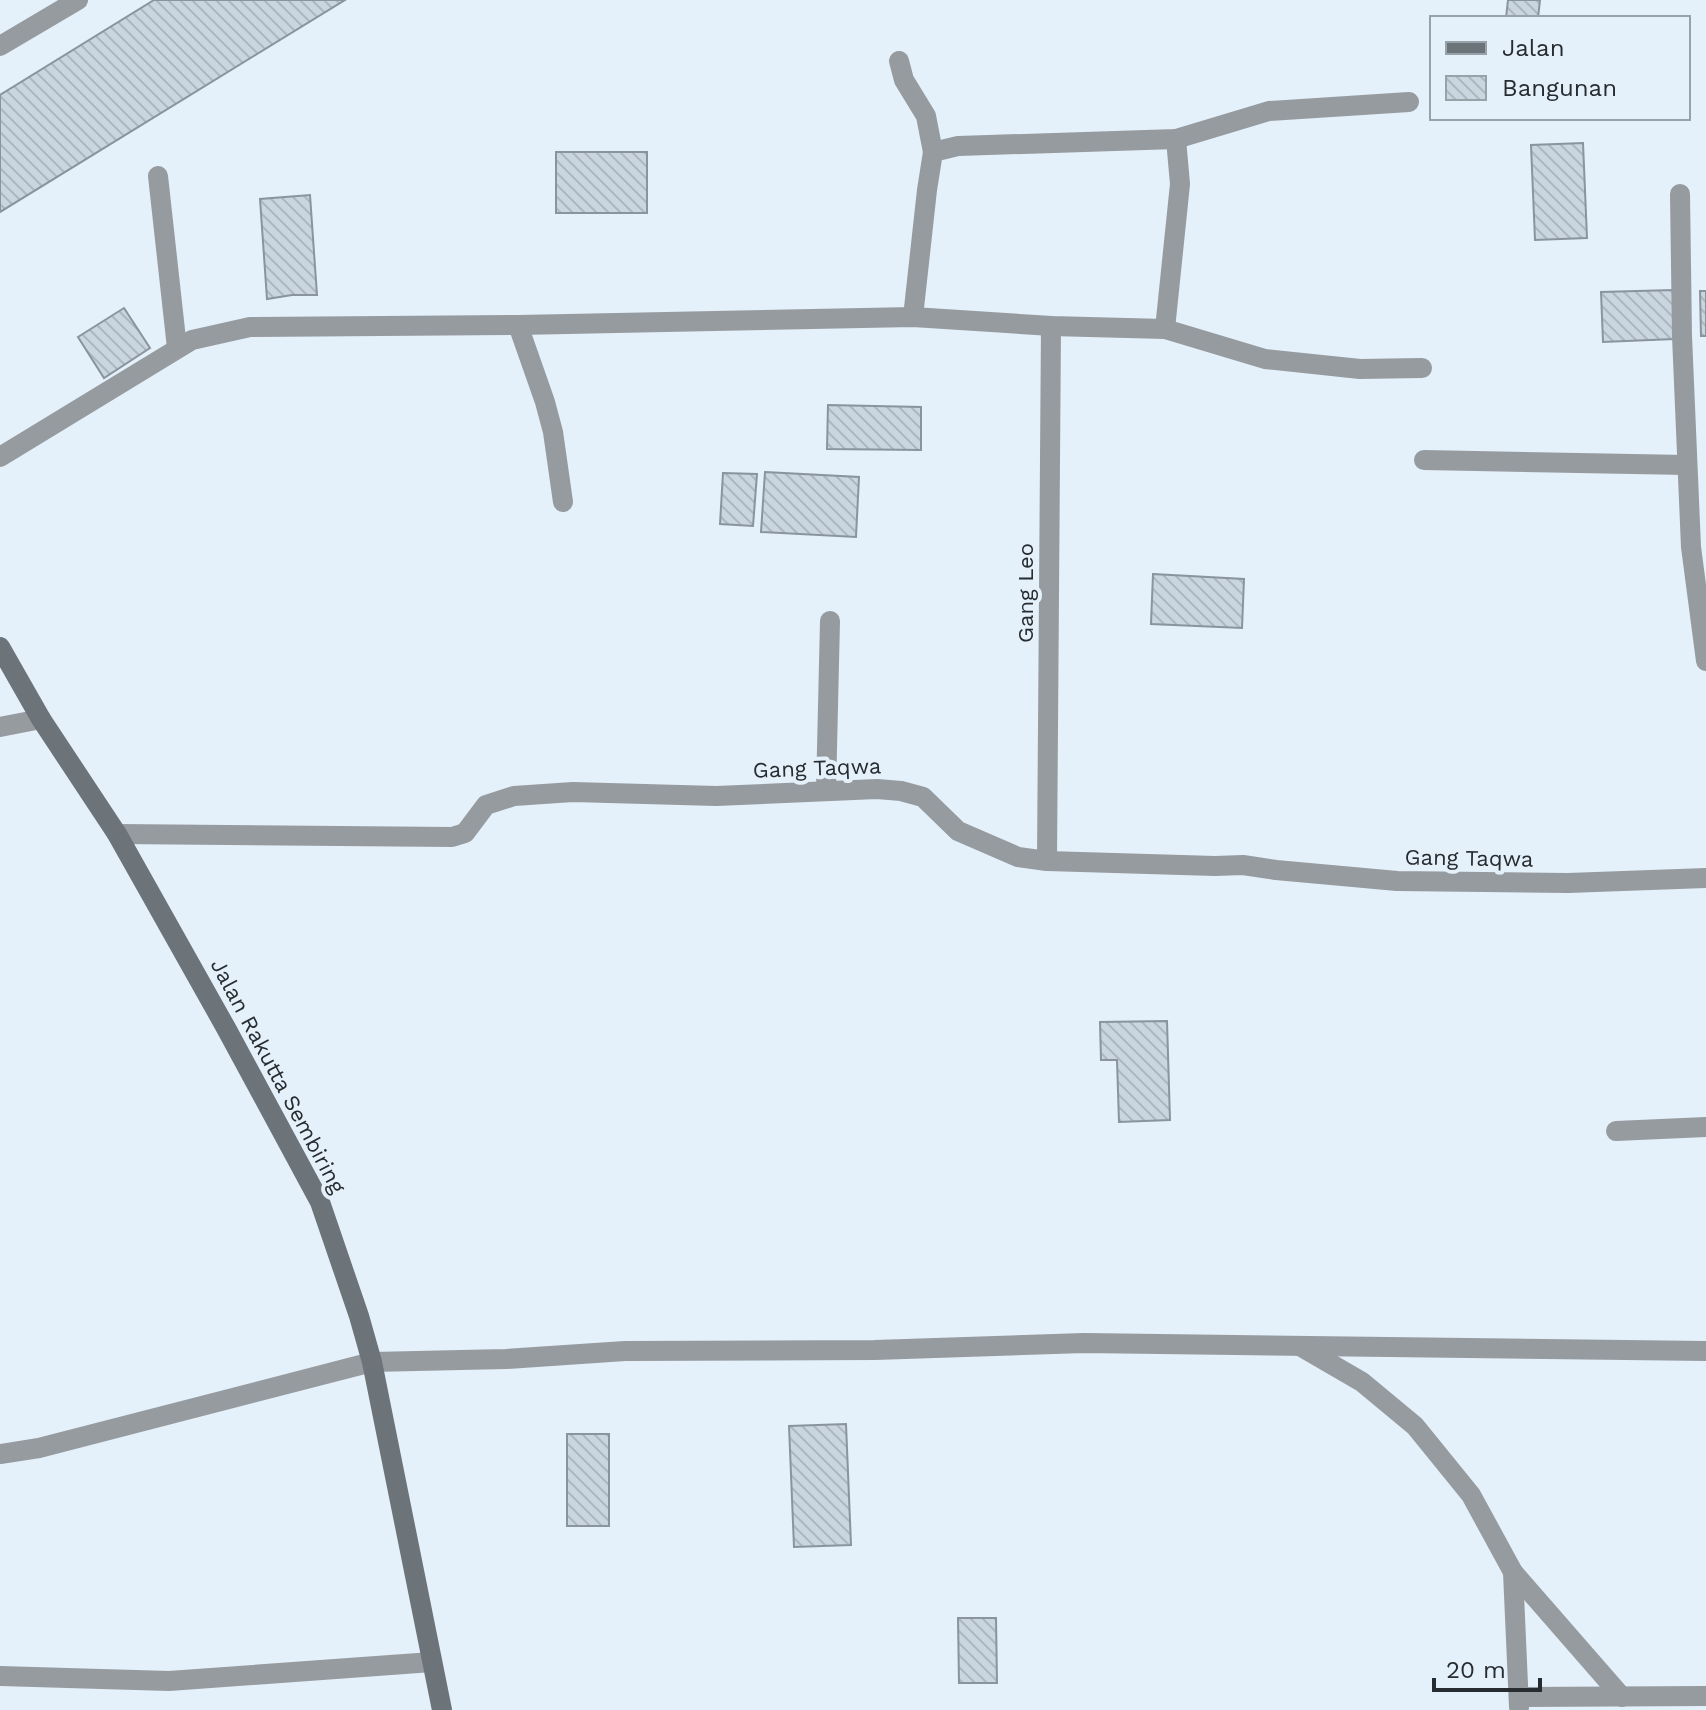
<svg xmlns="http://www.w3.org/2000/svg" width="1706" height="1710" viewBox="0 0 1706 1710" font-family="'Work Sans',sans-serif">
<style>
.building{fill:url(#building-back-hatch);stroke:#89949e;stroke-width:2}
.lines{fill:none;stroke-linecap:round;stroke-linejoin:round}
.service{stroke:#969b9f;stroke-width:20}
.minor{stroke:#969b9f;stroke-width:20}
.tertiary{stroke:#969b9f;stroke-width:20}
.secondary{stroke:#6c7379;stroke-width:20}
.labels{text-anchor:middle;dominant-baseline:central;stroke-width:8;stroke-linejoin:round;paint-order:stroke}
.street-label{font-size:22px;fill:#272c30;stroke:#e4f0fa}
</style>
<defs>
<pattern id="building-back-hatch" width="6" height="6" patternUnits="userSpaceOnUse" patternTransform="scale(2)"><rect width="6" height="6" fill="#c9d5df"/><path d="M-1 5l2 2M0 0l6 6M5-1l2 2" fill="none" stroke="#adb7c0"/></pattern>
</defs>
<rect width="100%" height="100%" fill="#e4f0fa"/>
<!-- building -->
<g class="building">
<path d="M154,0h191l-345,212v-117z"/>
<path d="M1508,0h32l-2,18h-32z"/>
<path d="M1583,143l4,95 -52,2 -4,-95z"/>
<rect x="556" y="152" width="91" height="61"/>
<path d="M310,195l7,100h-25l-25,4 -7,-100z"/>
<path d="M1673,290l1,49 -71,3 -2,-50z"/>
<path d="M1700,291h6v45h-5z"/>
<path d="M124,308l26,40 -46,30 -26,-41z"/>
<path d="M828,405l93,2v43l-94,-1z"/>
<path d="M765,472l94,5 -3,60 -95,-5z"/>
<path d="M723,473l34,1 -4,52 -33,-2z"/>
<path d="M1153,574l91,5 -2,49 -91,-4z"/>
<path d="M1167,1021l3,99 -51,2 -2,-62h-16l-1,-38z"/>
<path d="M846,1424l5,121 -57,2 -5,-121z"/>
<rect x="567" y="1434" width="42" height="92"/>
<path d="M958,1618h38l1,65h-38z"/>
</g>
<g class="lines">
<!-- service -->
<path class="service" d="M0,46l78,-46"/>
<!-- minor -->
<g class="minor">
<path d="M899,61l5,19 22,36 7,36"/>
<path d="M158,176l19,172"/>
<path d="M1680,194l2,142 9,211 15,114"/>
<path d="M913,317l14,-127 6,-38 25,-6 218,-7 93,-28 140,-9"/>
<path d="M518,325l27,77 8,30 10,70"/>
<path d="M1165,329l15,-145 -4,-45"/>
<path d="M0,457l192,-117 58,-13 268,-2 395,-8 138,9 114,3 100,30 95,10 62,-1"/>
<path d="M1424,460l263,5"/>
<path d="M0,727l41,-8"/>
<path d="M826,791l4,-170"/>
<path d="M117,834l335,3 13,-4 21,-28 28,-9 59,-4 143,4 161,-7 24,2 22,6 35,34 60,26 29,4 168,5 28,-1 33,5 121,11 171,2 138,-5"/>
<path d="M1047,861l4,-535"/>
<path d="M1616,1131l90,-4"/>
<path d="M1300,1346l62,36 53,44 56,69 42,77 109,125"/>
<path d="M0,1454l39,-6 333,-86"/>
<path d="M1513,1572l6,135"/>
<path d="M0,1676l169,5 263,-19"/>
<path d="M1519,1697l187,-1"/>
</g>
<!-- tertiary -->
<path class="tertiary" d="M372,1362l134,-3 119,-8 250,-1 209,-7 622,8"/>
<!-- secondary -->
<path class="secondary" d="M0,647l41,72 76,115 109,194 94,174 39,114 13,46 70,348"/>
</g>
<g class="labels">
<!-- street labels -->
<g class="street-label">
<text transform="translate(1025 593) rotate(-90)">Gang Leo</text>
<text transform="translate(817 768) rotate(-2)">Gang Taqwa</text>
<text transform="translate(1469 858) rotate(1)">Gang Taqwa</text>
<text transform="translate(278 1076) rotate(62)">Jalan Rakutta Sembiring</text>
</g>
</g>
<!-- legend -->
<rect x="1430" y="16" width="260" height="104" fill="#e4f0fa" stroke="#98a2a9" stroke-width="2"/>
<rect x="1446" y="42" width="40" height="12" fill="#6c7379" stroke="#98a2a9" stroke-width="2"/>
<text x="1502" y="56" font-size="24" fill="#272c30">Jalan</text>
<rect x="1446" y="76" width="40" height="24" fill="url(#building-back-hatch)" stroke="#98a2a9" stroke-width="2"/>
<text x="1502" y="96" font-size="24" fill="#272c30">Bangunan</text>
<!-- scale -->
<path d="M1434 1678v12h106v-12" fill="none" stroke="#272c30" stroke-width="4"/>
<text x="1446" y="1678" font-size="24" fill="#272c30" stroke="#e4f0fa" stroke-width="6" paint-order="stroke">20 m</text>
</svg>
